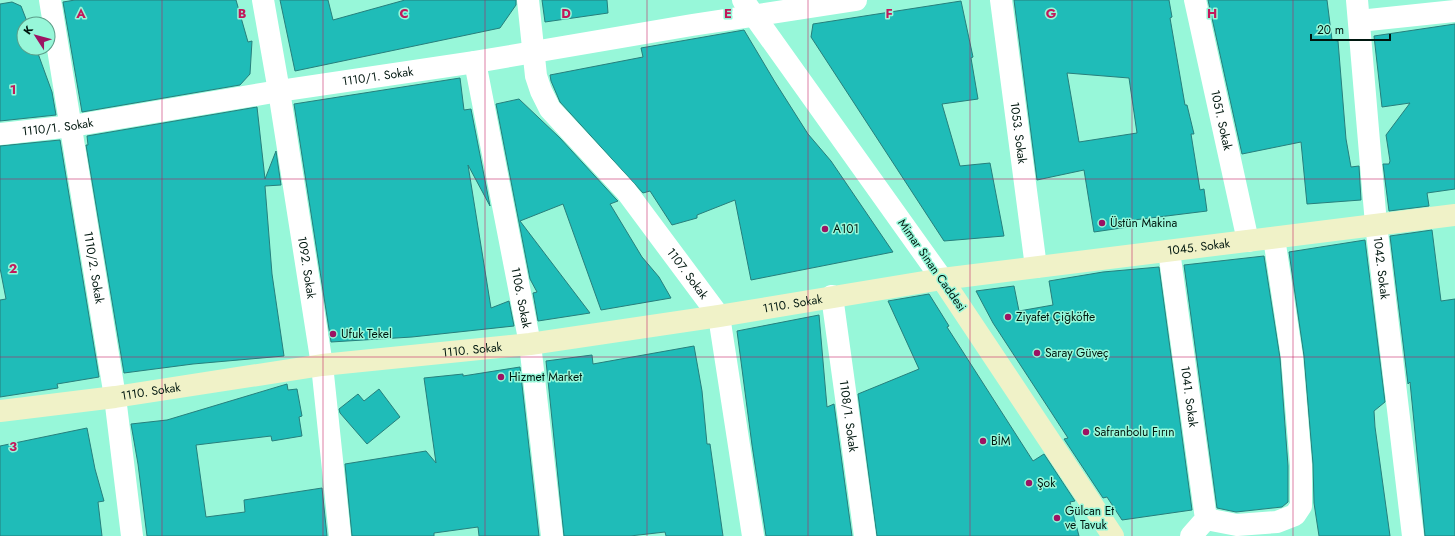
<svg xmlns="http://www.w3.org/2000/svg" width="1455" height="536" viewBox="0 0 1455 536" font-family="Jost,sans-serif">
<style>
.building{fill:#1fbcb8;stroke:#277f7c;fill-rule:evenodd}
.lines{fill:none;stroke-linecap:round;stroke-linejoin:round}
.street{stroke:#fff;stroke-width:22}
.secondary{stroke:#f0f2c8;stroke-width:22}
.grid{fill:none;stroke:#c2185b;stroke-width:1;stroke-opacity:0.55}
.poi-dot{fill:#9c1363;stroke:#97f7d9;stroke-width:1.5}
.labels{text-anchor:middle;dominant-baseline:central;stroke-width:3;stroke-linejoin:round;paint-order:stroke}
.street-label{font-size:12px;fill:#00170f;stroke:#97f7d9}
.poi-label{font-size:12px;fill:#00170f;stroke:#97f7d9;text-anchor:start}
.grid-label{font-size:13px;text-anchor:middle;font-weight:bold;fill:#c2185b;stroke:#97f7d9;stroke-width:3;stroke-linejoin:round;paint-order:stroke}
</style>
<rect width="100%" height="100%" fill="#97f7d9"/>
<!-- building -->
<g class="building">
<path d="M75,0h161l12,42 4,-1 -2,33 -10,11 -158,27 -19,-110z"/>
<path d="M280,0h48l5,20 72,-20h111v5l-16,23 -205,43z"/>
<path d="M542,0h65l1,13 -63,9z"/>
<path d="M1014,0h155l3,17 -2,1 15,87h2l7,29h-3l9,56 4,-1 3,22 -73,9 1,6 -41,6 -10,-62 -47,10zM1067,73l62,5 8,55 -58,9z"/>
<path d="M1208,0h119l5,40 6,1 8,98 5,28 8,-1 2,34 -54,4 -6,-62 -59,12z"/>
<path d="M961,1l12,56 -2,1 7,41 -36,5 18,62 30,-3 14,73 -60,5 -133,-204 2,-13z"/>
<path d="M12,2l9,4 7,18h-4v24h12l16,44 4,23 -56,6v-117z"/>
<path d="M1455,24v165l-28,4 2,13 -40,5 -6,-47h6l1,-3 -4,-26 24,-32 -28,4 -8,-71z"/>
<path d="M744,30l31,52 33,52 23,27 62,91 -142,28 -16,-80 -38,15v3l-25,7 -22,-34 -7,2 -83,-91 -9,-21 -1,-6 93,-18 -2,-9z"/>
<path d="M460,78l4,32 7,-1 19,97 -22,-41 23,143 18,-7 5,25 -102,11 -81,5 -37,-238z"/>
<path d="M519,99l41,39 56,61 2,2 -8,3 32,53 17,20 12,21 -70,12 -38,-106 -43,17 70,92 -52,8 -5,-28 4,-1 -7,-13 -34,-175z"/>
<path d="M257,107l8,72 11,-28 5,34 -16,1 7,88 12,82 -91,8 -69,9 -38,-228h2l-1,-9z"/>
<path d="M60,140l39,237 -42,7 1,4 -58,9v-97l6,-1 -6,-31v-122z"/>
<path d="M1432,230l9,71 14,-2v237h-30l-11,-114 -4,-40 -2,2 -18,-148z"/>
<path d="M1365,240l20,162 -11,9 1,16 15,109h-71l-5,-33 -1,-39 -9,-108 -15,-104z"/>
<path d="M1264,256l16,102 8,108v36l-6,5 -46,5 -19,-4 -33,-243z"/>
<path d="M1159,267l33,243 -70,10 -15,-23 -4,1 -39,-59 4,-1 -75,-115 -17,-32 38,-5 5,25 34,-6 -4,-24 54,-9z"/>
<path d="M929,294l20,32 -2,1 86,134 11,-7 31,47 -5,1 9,34h-202l-19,-142 61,-25 -31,-68z"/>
<path d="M819,315l8,92 7,-3 18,132h-86l-14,-91 -15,-114z"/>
<path d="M694,346l8,45 5,53h3l13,92h-57l-1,-4 -35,4h-66l-18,-175 46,-6 1,9z"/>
<path d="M520,367l19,169h-60l-1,-9 -44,6v3h-82l-7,-72 81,-13 10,12 -12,-85 39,-4v2z"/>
<path d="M287,384l1,6 9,-1 5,27 -3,1 3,19 -30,5 -1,-5 -75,9 10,72 39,-5 -1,-12 78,-12 5,48h-180l-9,-72 -7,-40 36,-4z"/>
<path d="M379,389l21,28 -33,27 -27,-31 -1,-4 19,-15 6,7z"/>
<path d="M87,428l8,41 9,32 -6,1 4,34h-102v-90z"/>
</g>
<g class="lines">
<!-- street -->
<g class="street">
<path id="s1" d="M50,0l65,397 17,139"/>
<path id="s2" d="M263,0l16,91 43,274 18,171"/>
<path id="s3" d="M528,0l8,76 5,15 9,18 76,82 93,125 34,220"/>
<path d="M743,0l199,279"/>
<path id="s4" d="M1001,0l35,267"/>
<path id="s5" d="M1195,0l53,241"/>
<path id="s6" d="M1357,0l19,224 37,312"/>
<path d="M1359,21l96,-10"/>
<path id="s7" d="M475,62l55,282 22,192"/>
<path id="s8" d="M0,134l72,-8 207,-35 196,-29 217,-37 164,-25"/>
<path id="s9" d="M1169,251l37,268 -15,17"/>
<path id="s10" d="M832,296l33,240"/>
<path d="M1206,519l31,6 40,-3 18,-7 6,-9v-41l-9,-108 -18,-119"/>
</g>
<!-- secondary -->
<g class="secondary">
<path d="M942,279l171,257"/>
<path id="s11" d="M0,411l115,-14 207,-32 208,-21 189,-28 223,-37 513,-64"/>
</g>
</g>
<!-- grid -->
<path class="grid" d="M162,0v536M323,0v536M485,0v536M647,0v536M808,0v536M970,0v536M1132,0v536M1293,0v536M0,179h1455M0,357h1455"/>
<!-- markers -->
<g class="poi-dot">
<circle cx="1102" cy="223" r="4"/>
<circle cx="825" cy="229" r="4"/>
<circle cx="1008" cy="317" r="4"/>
<circle cx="333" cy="334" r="4"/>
<circle cx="1037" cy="353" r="4"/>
<circle cx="501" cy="377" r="4"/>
<circle cx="1086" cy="432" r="4"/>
<circle cx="983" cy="441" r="4"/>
<circle cx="1029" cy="483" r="4"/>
<circle cx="1057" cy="518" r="4"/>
</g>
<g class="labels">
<!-- street labels -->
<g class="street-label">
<text stroke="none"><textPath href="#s8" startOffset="382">1110/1. Sokak</textPath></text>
<text stroke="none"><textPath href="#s5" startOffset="123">1051. Sokak</textPath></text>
<text stroke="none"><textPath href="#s8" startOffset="58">1110/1. Sokak</textPath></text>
<text stroke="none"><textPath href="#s4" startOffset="134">1053. Sokak</textPath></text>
<text stroke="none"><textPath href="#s11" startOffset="1210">1045. Sokak</textPath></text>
<text transform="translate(932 265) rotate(55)">Mimar Sinan Caddesi</text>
<text stroke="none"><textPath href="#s2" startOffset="271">1092. Sokak</textPath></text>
<text stroke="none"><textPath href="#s1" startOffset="271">1110/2. Sokak</textPath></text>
<text stroke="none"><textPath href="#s6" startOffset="269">1042. Sokak</textPath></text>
<text stroke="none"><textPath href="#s3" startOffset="327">1107. Sokak</textPath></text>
<text stroke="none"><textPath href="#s7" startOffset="240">1106. Sokak</textPath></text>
<text stroke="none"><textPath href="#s11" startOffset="800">1110. Sokak</textPath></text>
<text stroke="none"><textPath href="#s11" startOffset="476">1110. Sokak</textPath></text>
<text stroke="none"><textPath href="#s11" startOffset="152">1110. Sokak</textPath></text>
<text stroke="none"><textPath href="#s9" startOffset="147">1041. Sokak</textPath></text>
<text stroke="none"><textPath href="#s10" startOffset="121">1108/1. Sokak</textPath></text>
</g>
<!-- poi labels -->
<g class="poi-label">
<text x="1110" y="223">Üstün Makina</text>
<text x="833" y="229">A101</text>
<text x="1016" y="317">Ziyafet Çiğköfte</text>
<text x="341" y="334">Ufuk Tekel</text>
<text x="1045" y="353">Saray Güveç</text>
<text x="509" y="377">Hizmet Market</text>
<text x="1094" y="432">Safranbolu Fırın</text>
<text x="991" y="441">BİM</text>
<text x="1037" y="483">Şok</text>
<text x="1065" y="511">Gülcan Et<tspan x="1065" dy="14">ve Tavuk</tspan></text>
</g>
</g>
<g class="grid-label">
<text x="81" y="18">A</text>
<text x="242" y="18">B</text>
<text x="404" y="18">C</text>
<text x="566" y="18">D</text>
<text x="728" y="18">E</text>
<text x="889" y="18">F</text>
<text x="1051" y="18">G</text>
<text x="1212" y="18">H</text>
<text x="13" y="94">1</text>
<text x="13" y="273">2</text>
<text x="13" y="451">3</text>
</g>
<!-- north arrow -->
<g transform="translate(36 36) rotate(306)"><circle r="19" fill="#97f7d9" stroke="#5b9d88"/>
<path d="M0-3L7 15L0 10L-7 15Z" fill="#9c1363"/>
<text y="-6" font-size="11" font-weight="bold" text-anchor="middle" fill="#00170f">K</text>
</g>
<!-- scale -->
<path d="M1311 34v6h79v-6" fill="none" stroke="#00170f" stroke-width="2"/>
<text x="1317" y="34" font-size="12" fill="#00170f" stroke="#97f7d9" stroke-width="3" paint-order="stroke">20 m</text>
</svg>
